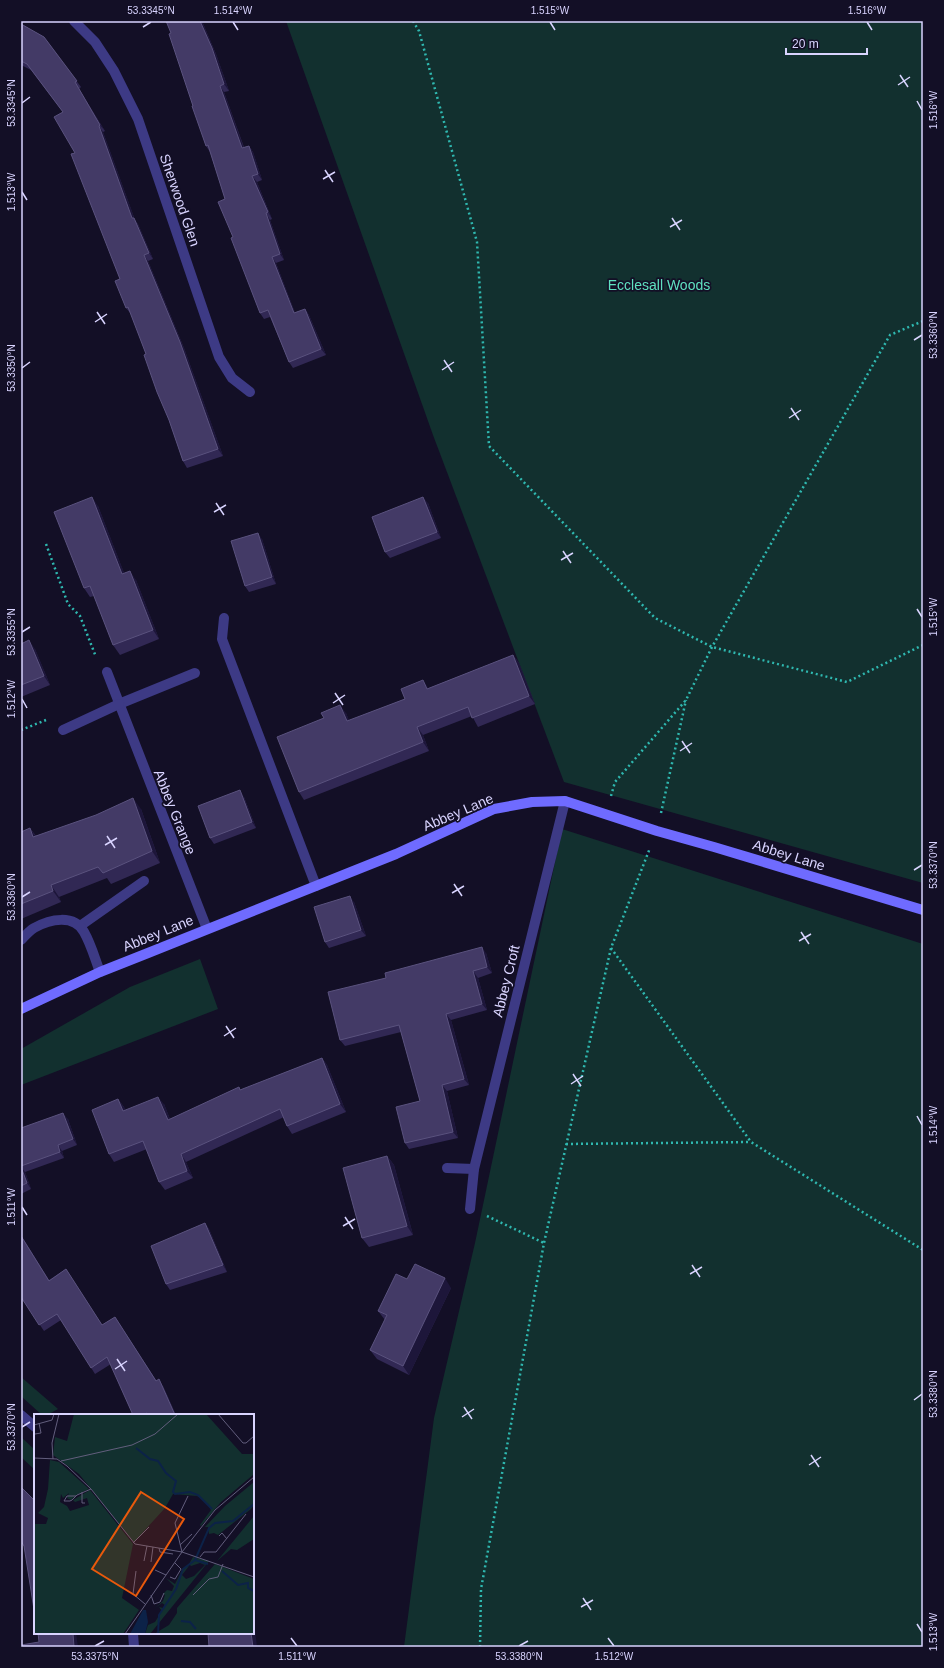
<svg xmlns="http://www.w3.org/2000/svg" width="944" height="1668" viewBox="0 0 944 1668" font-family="Arial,sans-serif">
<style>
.green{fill:#12302f}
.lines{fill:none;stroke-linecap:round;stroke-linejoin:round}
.path{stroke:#2fb8b0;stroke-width:2.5;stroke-dasharray:2 3;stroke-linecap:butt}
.lane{stroke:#3d3a85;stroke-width:10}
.street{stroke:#3d3a85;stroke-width:10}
.secondary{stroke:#6f6bff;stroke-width:10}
.wall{fill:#312854}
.shaded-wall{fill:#1d163a}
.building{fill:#433a66;stroke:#5a527e}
.ticks{fill:none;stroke:#d9d4ff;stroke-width:1.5}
.labels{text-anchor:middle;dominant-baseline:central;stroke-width:3.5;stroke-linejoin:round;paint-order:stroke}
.street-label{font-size:14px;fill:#d9d4ff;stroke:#130f26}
.park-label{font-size:14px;fill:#5fe0c0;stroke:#130f26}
.inset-river{fill:none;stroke:#0c2248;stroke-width:2}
.inset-road{fill:none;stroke:#625e7d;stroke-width:1}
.view{fill:#e8590c;fill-opacity:0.15;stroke:#e8590c;stroke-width:2}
.inset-edge{fill:none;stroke:#d9d4ff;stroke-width:2}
.neatline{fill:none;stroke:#d9d4ff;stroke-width:1.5}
.ticks-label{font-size:10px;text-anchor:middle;fill:#d9d4ff}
</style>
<rect width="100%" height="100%" fill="#130f26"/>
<!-- green -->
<g class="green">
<path d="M286,21h637v862l-359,-101 -131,-347z"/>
<path d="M562,829l361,115v703h-519l30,-229 41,-175z"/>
<path d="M200,959l18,50 -197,76v-36l109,-62z"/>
<path d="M21,1377l37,32 -11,6h-5l-21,-19z"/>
<path d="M21,1437l14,13v20l-14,-13z"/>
</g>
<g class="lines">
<!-- path -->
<g class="path">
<path d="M413,21l6,10 58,211 12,204 166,172 57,29 135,35 76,-37"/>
<path d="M46,544l22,60 12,12 16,41"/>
<path d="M21,730l25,-10"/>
<path d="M611,796l4,-14 71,-82 26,-53 178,-312 33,-14"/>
<path d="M661,813l25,-113"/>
<path d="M611,948l140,194 172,108"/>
<path d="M566,1144l185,-2"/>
<path d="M487,1216l57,27"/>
<path d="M480,1647l1,-58 63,-346 67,-295 39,-100"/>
</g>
<!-- lane -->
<g class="lane">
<path d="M224,618l-2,21 94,247"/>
<path d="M119,704l76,-31"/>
<path d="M80,926l64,-45"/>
<path d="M21,940c4,-4 8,-9 13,-12 16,-9 40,-14 50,4 7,12 11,27 16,40"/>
</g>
<!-- street -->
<g class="street">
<path d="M74,21l21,21 19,29 24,48 81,238 13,21 18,14"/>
<path d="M107,672l100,257"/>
<path d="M63,730l56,-26"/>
<path d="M447,1168l27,1"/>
<path d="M470,1209l4,-40 91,-368"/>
<path d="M21,1415l14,12"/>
<path d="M133,1633l1,14"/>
</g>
<!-- secondary -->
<path class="secondary" d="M21,1009l79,-37 48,-19 248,-99 98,-45 38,-7 33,-1 92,30 57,16 209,63"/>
</g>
<!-- wall -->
<g class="wall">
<path d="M166,21h36l14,33 13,37 -5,1 20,55 5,-1 4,6 9,28 -5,2 15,37 -2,1 14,40 -8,3 19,50 10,-4 4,6 17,40 -33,13 -4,-6 -19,-45 -6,2 -4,-6 -27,-76 -8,-38 -15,-47 -4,-6 -13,-40 -22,-73z"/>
<path d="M21,24l23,13 37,50 -2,2 26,42 -2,1 32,88 3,4 15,35 -5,2 36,87 39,108 -36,12 -4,-7 -37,-107 -15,-40 -5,-6 -6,-29 -45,-126 -12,-41 -32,-42 -10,-5z"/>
<path d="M428,503l13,35 -51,20 -5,-6z"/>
<path d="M98,506l26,67 12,7 23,59 -39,16 -7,-10 -19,-49 -4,1 -6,-9z"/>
<path d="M262,539l14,45 -27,8 -4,-6z"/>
<path d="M21,644l14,5 15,36 -29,12z"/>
<path d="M513,655l6,8 16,41 -57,23 -6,-11 -49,19 6,16 -125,49 -5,-8 47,-79 3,8 56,-22 24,-11z"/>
<path d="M244,797l12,31 -42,16 -4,-6z"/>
<path d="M141,809l19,54 -49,21 -4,-6 -48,19 2,5 -40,17v-87l9,-4 6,8z"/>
<path d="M354,902l12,34 -37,12 -4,-6z"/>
<path d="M486,953l6,20 -14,5 9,32 -36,10 18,65 -22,6 11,47 -49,11 -4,-6 15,-42 -19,-69 -56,14 -5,-6z"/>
<path d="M322,1058l5,7 19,47 -54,22 -5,-8 -3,-9 -98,45 7,16 -28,12 -6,-8 -12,-33 -33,13 -5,-8 9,-55 6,8 1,3 39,-6 6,15z"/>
<path d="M68,1119l9,26 -15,6 2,7 -39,14 6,17 -10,5v-66z"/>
<path d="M387,1156l7,9 19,70 -44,12 -7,-9z"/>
<path d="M205,1223l4,6 18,43 -57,18 -4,-6z"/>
<path d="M21,1235l28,45 17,-11 36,56 13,-8 41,63 7,6 13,29h-43l-22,-51 -16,10 -34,-54 -17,11 -23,-34z"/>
<path d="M407,1279l44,9 -42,87 -32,-16 -7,-9 15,-30 -7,-9z"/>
</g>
<!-- shaded-wall -->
<g class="shaded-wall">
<path d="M200,21h2l14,33 13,37 -5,-7z"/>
<path d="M75,82l4,7 26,42 -5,-6z"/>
<path d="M220,86l4,6 22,62 -4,-6z"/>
<path d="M99,126l4,6 32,88 3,4 15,35 -4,-6 -17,-35z"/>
<path d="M249,146l4,6 9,28 -4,-6z"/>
<path d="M252,176l5,6 15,37 -4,-7z"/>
<path d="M266,213l4,7 14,40 -4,-6z"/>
<path d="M144,255l4,6 36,87 39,108 -5,-7z"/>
<path d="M272,257l4,6 22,57 -4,-7z"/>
<path d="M305,309l4,6 17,40 -5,-6z"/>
<path d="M92,497l6,9 30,77 -6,-9z"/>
<path d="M423,497l5,6 13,35 -4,-6z"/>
<path d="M258,533l4,6 14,45 -4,-7z"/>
<path d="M130,571l6,9 23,59 -6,-9z"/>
<path d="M29,640l6,9 15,36 -6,-9z"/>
<path d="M513,655l6,8 16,41 -6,-8z"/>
<path d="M423,680l6,9h-2z"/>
<path d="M340,705l6,8 7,17 -6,-9z"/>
<path d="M417,727l6,8 6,16 -6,-9z"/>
<path d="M240,790l4,7 12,31 -4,-6z"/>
<path d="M133,798l8,11 19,54 -8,-12z"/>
<path d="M30,828l8,12 -5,-3z"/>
<path d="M51,885l8,12 2,5 -8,-11z"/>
<path d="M350,896l4,6 12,34 -5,-6z"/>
<path d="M482,947l4,6 6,20 -5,-6z"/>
<path d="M473,971l5,7 9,32 -5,-6z"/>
<path d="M446,1014l5,6 18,65 -5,-6z"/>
<path d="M322,1058l5,7 19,47 -6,-8z"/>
<path d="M442,1085l5,6 11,47 -5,-6z"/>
<path d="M158,1097l6,7 9,23 -5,-7z"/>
<path d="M118,1099l6,8 4,11 -5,-7z"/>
<path d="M63,1113l5,6 9,26 -4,-6z"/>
<path d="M58,1145l4,6 2,7 -4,-6z"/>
<path d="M181,1154l5,8 7,16 -6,-7z"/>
<path d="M387,1156l7,9 19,70 -6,-9z"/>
<path d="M21,1167l4,5 6,17 -4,-6z"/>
<path d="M205,1223l4,6 18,43 -4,-7z"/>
<path d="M445,1278l6,10 -42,87 -6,-9z"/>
<path d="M159,1379l4,7 13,29h-1z"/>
<path d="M253,1612l4,35h-4l-2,-14h2z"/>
<path d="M73,1633h3l2,14h-4z"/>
</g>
<!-- building -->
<g class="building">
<path d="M166,21h34l12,27 12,36 -4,2 22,62 7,-2 9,28 -6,2 16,36 -2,1 14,41 -8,3 22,56 11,-4 16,40 -32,13 -21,-52 -8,3 -29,-75 2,-1 -15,-35 7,-3 -17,-54 -2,1 -14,-40h1l-24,-72 2,-1z"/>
<path d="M21,24l23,13 33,44 -2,1 25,43 -1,1 33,92h2l15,35 -5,2 36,87 38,107 -35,12 -14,-41 -12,-28 -13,-37 2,-1 -18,-47 -2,1 -11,-27 5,-2 -49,-125 4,-1 -21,-36 9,-5 -36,-48 -6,-3z"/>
<path d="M92,497l30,77 8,-3 23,59 -40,15 -23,-59 -6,2 -30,-76z"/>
<path d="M423,497l14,35 -52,20 -13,-35z"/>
<path d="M258,533l14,44 -27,9 -14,-45z"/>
<path d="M29,640l15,36 -23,9v-41z"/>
<path d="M513,655l16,41 -57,22 -4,-11 -51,20 6,15 -124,50 -22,-55 47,-19 -3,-5 19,-8 7,16 58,-22 -4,-10 22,-9 4,9z"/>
<path d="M240,790l12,32 -42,16 -12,-32z"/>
<path d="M133,798l19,53 -49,22 -5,-6 -47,18 2,6 -32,13v-72l9,-4 3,9 63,-22z"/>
<path d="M350,896l11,34 -36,12 -11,-35z"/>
<path d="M482,947l5,20 -14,4 9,33 -36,10 18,65 -22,6 11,47 -48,11 -9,-36 24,-6 -21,-76 -59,15 -12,-48 58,-14 -1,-5z"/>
<path d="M322,1058l18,46 -53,22 -7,-17 -99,45 6,17 -28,11 -16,-41 -34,13 -17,-44 26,-11 5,12 35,-14 10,23 71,-33 1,3z"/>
<path d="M63,1113l10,26 -15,6 2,7 -39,14v-38z"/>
<path d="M387,1156l20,70 -45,12 -19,-70z"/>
<path d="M21,1167l6,16 -6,3z"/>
<path d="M205,1223l18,42 -57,19 -15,-38z"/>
<path d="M21,1236l28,45 17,-12 36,56 13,-8 41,64 3,-2 16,36h-26l-2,-2 -5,2h-9l-26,-58 -16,11 -34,-54 -18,11 -18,-28z"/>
<path d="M415,1264l30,14 -42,88 -33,-16 17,-35 -9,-4 18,-37 11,5z"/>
<path d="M21,1487l14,14v115l-11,-70 -3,-5z"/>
<path d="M38,1633h35l1,14h-53v-2l18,-3z"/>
<path d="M208,1633h43l2,14h-44z"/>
</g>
<!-- ticks -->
<path class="ticks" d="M233,22l5,8M550,22l5,8M867,22l5,8M143,27l8,-5M900,75l8,12M898,85l12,-8M917,101l5,9M22,103l8,-6M325,170l8,12M323,179l12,-7M22,192l5,8M672,218l8,12M670,227l12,-7M97,312l8,12M95,322l12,-8M914,340l8,-5M444,360l8,12M22,368l8,-6M442,370l12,-8M791,408l8,12M789,418l12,-8M216,503l8,12M214,512l12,-7M563,551l8,12M561,560l12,-7M917,609l5,8M22,632l8,-5M335,693l8,12M22,699l5,9M333,703l12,-8M682,741l8,12M680,751l12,-8M107,836l8,12M105,845l12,-7M914,870l8,-5M454,884l8,12M452,893l12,-7M22,897l8,-5M801,932l8,12M799,941l12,-7M226,1026l8,12M224,1036l12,-8M573,1074l8,12M571,1084l12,-8M917,1116l5,9M22,1207l5,8M345,1217l8,12M343,1226l12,-7M692,1265l8,12M690,1274l12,-7M117,1359l8,12M115,1369l12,-8M914,1400l8,-6M464,1407l8,12M462,1417l12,-8M22,1427l8,-5M811,1455l8,12M809,1465l12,-8M583,1598l8,12M581,1607l12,-7M917,1624l5,8M291,1638l6,8M608,1638l6,8M95,1646l9,-5M519,1646l9,-5"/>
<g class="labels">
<!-- street labels -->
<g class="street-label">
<text transform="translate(180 200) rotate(71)">Sherwood Glen</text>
<text transform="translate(175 812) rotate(68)">Abbey Grange</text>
<text transform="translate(458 812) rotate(-23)">Abbey Lane</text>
<text transform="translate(789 855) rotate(17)">Abbey Lane</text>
<text transform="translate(158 933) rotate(-22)">Abbey Lane</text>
<text transform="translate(506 981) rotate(-76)">Abbey Croft</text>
</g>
<!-- park labels -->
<g class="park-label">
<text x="659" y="285">Ecclesall Woods</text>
</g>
</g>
<!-- overview -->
<g transform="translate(34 1414)">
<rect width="220" height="220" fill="#130f26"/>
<path d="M40,0h132l36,40h12v20l-33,28 -20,24 -1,-1 11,-15 -6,-9 -8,-5 -24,-2 -8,14 -31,34 -55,-68 -26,-19 2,-18 12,4zM16,46l9,2 30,27 -13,6 -5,5 -4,-2 2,-5 -6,5 -2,-4 -1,8 7,4 3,5 19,-6 -2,-7 -12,4 -2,-2 17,-10 43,54 -11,54 17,12 -16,24h-89v-110h12l2,-6 -10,-5 6,-6 4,-18zM220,68v23l-3,4 -33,26 -4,-2 -5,1 -1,-7h-3l20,-21zM220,102v23l-17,11 -6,-1 -14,12zM159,143l16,4 -59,73h-5l3,-9 7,-3 7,-11 -3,-4 4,1 2,-3 -3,-2 -7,5 8,-7 2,-6 -2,-1 4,-4 5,1 2,-5 -8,-8 9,6 8,-16 6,-2 -7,9 4,4 8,-3 11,-11 -5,-2 -9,3 -2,-2zM181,150l39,15v55h-100l15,-9 8,-12v-5z" fill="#12302f"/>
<path d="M109,196h3l2,12 -3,12h-15z" fill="#0c2248"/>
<path class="inset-river" d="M102,34l14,11 8,2 8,12 10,8 -3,11 2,2 15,-2 8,3 14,14M161,146l13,4M188,157l16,14 10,-2v5l6,3M147,207l9,1 6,7M124,220l1,-19 17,-26 7,-20 12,-9 14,-32 6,-5 18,-2 21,-17"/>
<path class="inset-road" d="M184,0l25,29h3l8,-7M0,11l18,-5 2,-6M1,20l6,-1 -2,-10M0,44l23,1 10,7 24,23 44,55 47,8 72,25M19,45l-1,-16 7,-29M27,47l71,-16 23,-11 23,-20M48,78v11h3M42,82h-9l-3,5h6l2,-1 5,-5 14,-6M185,122l3,-3 5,6M99,129l16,-16M146,131l12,-11M125,134l1,4 13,2M148,138l-7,-29 13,-27M166,143l4,-5h12l30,-38M110,147l3,-15M117,148l2,-15M121,156l11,5M102,157l-3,23 12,10M136,163l5,2 6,-10 -6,-6M117,181l3,9 6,-2 4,-9M159,181l16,-16 9,-2 5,-13M91,220l57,-82 33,-42 39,-33"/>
<path class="view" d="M107,78l43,27 -48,77 -44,-27z"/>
<rect width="220" height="220" class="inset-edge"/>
</g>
<!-- border -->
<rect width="944" height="1668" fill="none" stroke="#130f26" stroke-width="44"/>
<!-- scale -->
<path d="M786 48v6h81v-6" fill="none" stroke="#d9d4ff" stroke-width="2"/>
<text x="792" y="48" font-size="12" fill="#d9d4ff" stroke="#130f26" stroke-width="3" paint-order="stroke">20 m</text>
<rect x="22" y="22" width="900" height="1624" class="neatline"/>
<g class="ticks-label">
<text x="151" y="14">53.3345°N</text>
<text x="233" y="14">1.514°W</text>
<text x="550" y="14">1.515°W</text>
<text x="867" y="14">1.516°W</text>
<text transform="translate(11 103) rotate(-90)" y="4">53.3345°N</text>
<text transform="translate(933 110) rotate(-90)" y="4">1.516°W</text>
<text transform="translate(11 192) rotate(-90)" y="4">1.513°W</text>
<text transform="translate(933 335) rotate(-90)" y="4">53.3360°N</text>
<text transform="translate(11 368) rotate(-90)" y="4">53.3350°N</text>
<text transform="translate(933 617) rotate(-90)" y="4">1.515°W</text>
<text transform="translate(11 632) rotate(-90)" y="4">53.3355°N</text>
<text transform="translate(11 699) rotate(-90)" y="4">1.512°W</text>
<text transform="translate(933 865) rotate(-90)" y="4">53.3370°N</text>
<text transform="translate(11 897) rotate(-90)" y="4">53.3360°N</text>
<text transform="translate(933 1125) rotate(-90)" y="4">1.514°W</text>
<text transform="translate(11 1207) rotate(-90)" y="4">1.511°W</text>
<text transform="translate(933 1394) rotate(-90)" y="4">53.3380°N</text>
<text transform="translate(11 1427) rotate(-90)" y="4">53.3370°N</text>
<text transform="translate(933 1632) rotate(-90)" y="4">1.513°W</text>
<text x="95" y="1660">53.3375°N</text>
<text x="297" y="1660">1.511°W</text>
<text x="519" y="1660">53.3380°N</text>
<text x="614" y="1660">1.512°W</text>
</g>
</svg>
